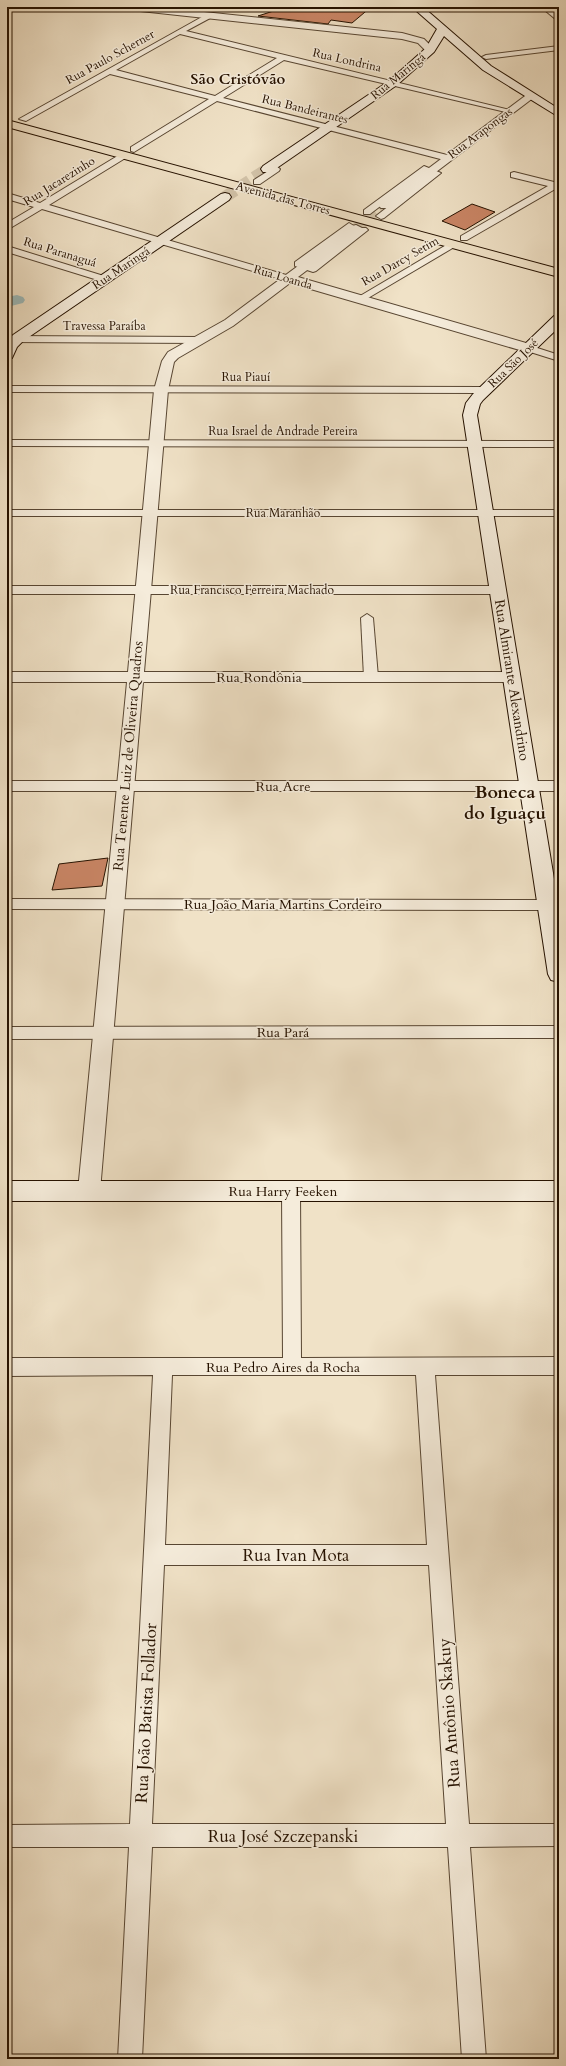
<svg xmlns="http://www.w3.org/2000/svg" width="566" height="2066" viewBox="0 0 566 2066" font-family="Cardo,serif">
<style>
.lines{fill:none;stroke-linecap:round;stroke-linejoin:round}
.river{fill:#9dbcbd;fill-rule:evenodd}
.building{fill:#c98565;stroke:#261200}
.tertiary-tunnel{stroke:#d2c3a9;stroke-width:10;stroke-dasharray:10 5;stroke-linecap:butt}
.secondary-tunnel{stroke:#d2c3a9;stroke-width:12;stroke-dasharray:12 5.5;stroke-linecap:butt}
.minor-casing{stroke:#584632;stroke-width:2}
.tertiary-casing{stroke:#584632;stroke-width:2}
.secondary-casing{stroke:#261200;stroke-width:2}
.trunk-casing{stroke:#261200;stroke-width:2}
.minor{fill:#f5ecdb;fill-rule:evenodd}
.tertiary{fill:#f5ecdb;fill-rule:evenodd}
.secondary{fill:#f5ecdb;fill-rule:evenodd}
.trunk{fill:#f0e2c7;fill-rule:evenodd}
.labels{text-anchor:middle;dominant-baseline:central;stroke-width:3;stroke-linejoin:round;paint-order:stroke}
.far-street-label{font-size:12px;fill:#261200;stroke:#f5ecdb}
.street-label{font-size:14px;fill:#261200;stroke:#f5ecdb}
.far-district-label{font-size:15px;font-weight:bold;fill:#261200;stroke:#f5ecdb}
.near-street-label{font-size:17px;fill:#261200;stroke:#f5ecdb}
.district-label{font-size:18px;font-weight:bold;fill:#261200;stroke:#f5ecdb}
</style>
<rect width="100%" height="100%" fill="#f0e2c7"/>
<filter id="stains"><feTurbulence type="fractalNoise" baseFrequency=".005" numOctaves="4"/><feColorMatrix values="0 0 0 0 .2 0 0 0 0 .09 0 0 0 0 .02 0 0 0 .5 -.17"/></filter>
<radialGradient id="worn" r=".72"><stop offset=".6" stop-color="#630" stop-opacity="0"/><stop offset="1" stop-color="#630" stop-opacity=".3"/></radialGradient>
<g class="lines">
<!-- river -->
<path class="river" d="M17,295l6,2 2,3 -2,3 -16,4v-10z"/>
</g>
<!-- building -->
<g class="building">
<path d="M286,7h85l-19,16 -21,-3 -3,4 -70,-8z"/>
<path d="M472,204l23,8 -30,18 -23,-9z"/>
<path d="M108,858l-6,28 -50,4 7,-26z"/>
</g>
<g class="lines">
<!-- tertiary-tunnel -->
<path class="tertiary-tunnel" d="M356,228l29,-22"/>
<!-- secondary-tunnel -->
<path class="secondary-tunnel" d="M225,197l42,-28"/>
<defs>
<g id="minor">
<path d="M182,7h8l5,7 -7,2z"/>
<path d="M541,7h8l10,9v6z"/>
<path d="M209,13l4,2 -1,2 -26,14 328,80 -4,2 -226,-53 -61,38 228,58 1,2 -4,3 -231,-60 -83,51 -3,-1v-4l78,-48 -99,-25 -84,47 -7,-2zM180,34l97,24 -62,38 -99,-26z"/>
<path d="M559,46v4l-73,9 -4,-2 4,-2z"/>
<path d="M124,152l4,3 -1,2 -78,48 244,72v4h-6l-245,-72 -35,21v-7l27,-16 -27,-8v-6l33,10z"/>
<path d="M276,166l4,3 -1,2 -19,13h-6v-4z"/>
<path d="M424,166l17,7 -57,45 -3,1 -5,-3 54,-42 -5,-2 -55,42h-6v-4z"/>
<path d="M514,172l40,10 5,-2v9l-2,-1 -90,52h-6v-4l87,-50 -37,-9v-4z"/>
<path d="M349,223l5,3 -2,2 -47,35 7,2 48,-37h6l2,2 -52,41 -3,1 -18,-6v-4z"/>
<path d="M453,241l5,3 -2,2 -93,55h-6l-2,-2z"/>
<path d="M7,246l100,31 2,2 -5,3 -3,-1 -94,-29z"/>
<path d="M7,336l194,1 5,3 -5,3 -194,-1z"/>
<path d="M528,345l31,10v6l-35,-11 -1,-2z"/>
<path d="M7,386l477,1 5,3 -5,3 -477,-1z"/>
<path d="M7,440l552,1v6l-552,-1z"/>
<rect x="7" y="510" width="552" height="6"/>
<path d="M7,586h491l6,4 -6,4h-491z"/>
<path d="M367,614l6,4 5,59 -7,4 -7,-4 -3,-59z"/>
<rect x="7" y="781" width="552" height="10"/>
<path d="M7,899l552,1v10l-552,-1z"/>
<path d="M559,1026v12l-552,1v-12z"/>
<path d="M291,1184l6,2 3,5 1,167 258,-1v18h-124l34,449h90v22l-89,1 16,212h-24l-14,-212h-296l-10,212h-24l11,-212h-122v-22l123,-1 23,-449 -146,1v-18h276l-1,-167 3,-5zM172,1375h244l11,170h-262zM164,1565h265l17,259h-294z"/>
</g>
<g id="tertiary">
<path d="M126,7h31l245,26 22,6 11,11 -5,3 -3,-1 -9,-9 -16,-4 -271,-29z"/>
<path d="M529,93l4,1 1,2 -1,2 -144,110h-8l-2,-2 2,-2z"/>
<path d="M356,225l6,3 -2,2 -62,47 235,68 1,3 -1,3h-10l-233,-68 -57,43 -55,32 -4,4 -6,28 -24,282h368l6,1 2,4 -2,4 -6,1h-369l-43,509 -3,6 -8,3 -8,-3 -3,-6 49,-509h-120v-10h121l26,-282 8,-29 6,-9 57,-32 127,-94z"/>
</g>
<g id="secondary">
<path d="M412,7h11l68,59 68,43v8l-76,-47 -39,-34 -10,16 -37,33 -126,87h-8l-2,-3 2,-3 126,-85 37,-33 11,-19z"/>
<path d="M225,193l4,1 2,3 -2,3 -206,141 -6,6 -5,11 -5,1v-18l6,-6 208,-141z"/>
<path d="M559,315v12l-76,73 -3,4 -3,11 82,494v73l-8,-2 -3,-6 -85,-559 3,-12 7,-9 81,-78z"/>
<rect x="7" y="1181" width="552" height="20"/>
</g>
<path id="trunk" d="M7,120l552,149v8l-552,-150z"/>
</defs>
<!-- minor casing -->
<use href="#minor" class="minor-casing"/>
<!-- tertiary casing -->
<use href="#tertiary" class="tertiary-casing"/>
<!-- secondary casing -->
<use href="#secondary" class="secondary-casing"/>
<!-- trunk casing -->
<use href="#trunk" class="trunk-casing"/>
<!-- minor -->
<use href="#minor" class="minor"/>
<!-- tertiary -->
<use href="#tertiary" class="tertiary"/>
<!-- secondary -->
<use href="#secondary" class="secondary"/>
<!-- trunk -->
<use href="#trunk" class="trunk"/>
</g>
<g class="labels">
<!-- far-street labels -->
<g class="far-street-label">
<text transform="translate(110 57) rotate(-29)">Rua Paulo Scherner</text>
<text transform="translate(347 60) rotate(13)">Rua Londrina</text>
<text transform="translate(398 76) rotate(-39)">Rua Maringá</text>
<text transform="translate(305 109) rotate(14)">Rua Bandeirantes</text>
<text transform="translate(480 133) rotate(-37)">Rua Arapongas</text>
<text transform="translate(59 181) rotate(-32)">Rua Jacarezinho</text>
<text transform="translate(283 198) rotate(15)">Avenida das Torres</text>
<text transform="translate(60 252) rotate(17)">Rua Paranaguá</text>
<text transform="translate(400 261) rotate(-30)">Rua Darcy Setim</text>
<text transform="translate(121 268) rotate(-34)">Rua Maringá</text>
<text transform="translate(283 277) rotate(16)">Rua Loanda</text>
<text x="104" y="326">Travessa Paraíba</text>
<text transform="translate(513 363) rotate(-44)">Rua São José</text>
<text x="246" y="377">Rua Piauí</text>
<text x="283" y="431">Rua Israel de Andrade Pereira</text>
<text x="283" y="513">Rua Maranhão</text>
<text x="252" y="590">Rua Francisco Ferreira Machado</text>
</g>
<!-- street labels -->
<g class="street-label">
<text x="259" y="677">Rua Rondônia</text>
<text transform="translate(512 680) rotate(81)">Rua Almirante Alexandrino</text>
<text transform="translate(128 756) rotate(-85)">Rua Tenente Luiz de Oliveira Quadros</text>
<text x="283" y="786">Rua Acre</text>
<text x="283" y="904">Rua João Maria Martins Cordeiro</text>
<text x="283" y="1032">Rua Pará</text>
<text x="283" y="1191">Rua Harry Feeken</text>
<text x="283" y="1367">Rua Pedro Aires da Rocha</text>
</g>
<!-- far-district labels -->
<g class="far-district-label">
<text x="238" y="79">São Cristóvão</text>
</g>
<!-- near-street labels -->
<g class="near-street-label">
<text x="296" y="1555">Rua Ivan Mota</text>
<text transform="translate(146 1713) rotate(-87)">Rua João Batista Follador</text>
<text transform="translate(449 1713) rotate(-94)">Rua Antônio Skakuy</text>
<text x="283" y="1836">Rua José Szczepanski</text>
</g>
<!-- district labels -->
<g class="district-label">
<text x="505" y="792">Boneca<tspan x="505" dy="21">do Iguaçu</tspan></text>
</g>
</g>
<!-- margin -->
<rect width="566" height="2066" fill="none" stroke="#f0e2c7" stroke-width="24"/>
<rect x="8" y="8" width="550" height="2050" fill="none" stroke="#261200" stroke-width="2"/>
<rect x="12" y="12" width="542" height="2042" fill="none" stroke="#261200"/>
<rect width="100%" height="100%" filter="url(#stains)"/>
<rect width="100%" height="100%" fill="url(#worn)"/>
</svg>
